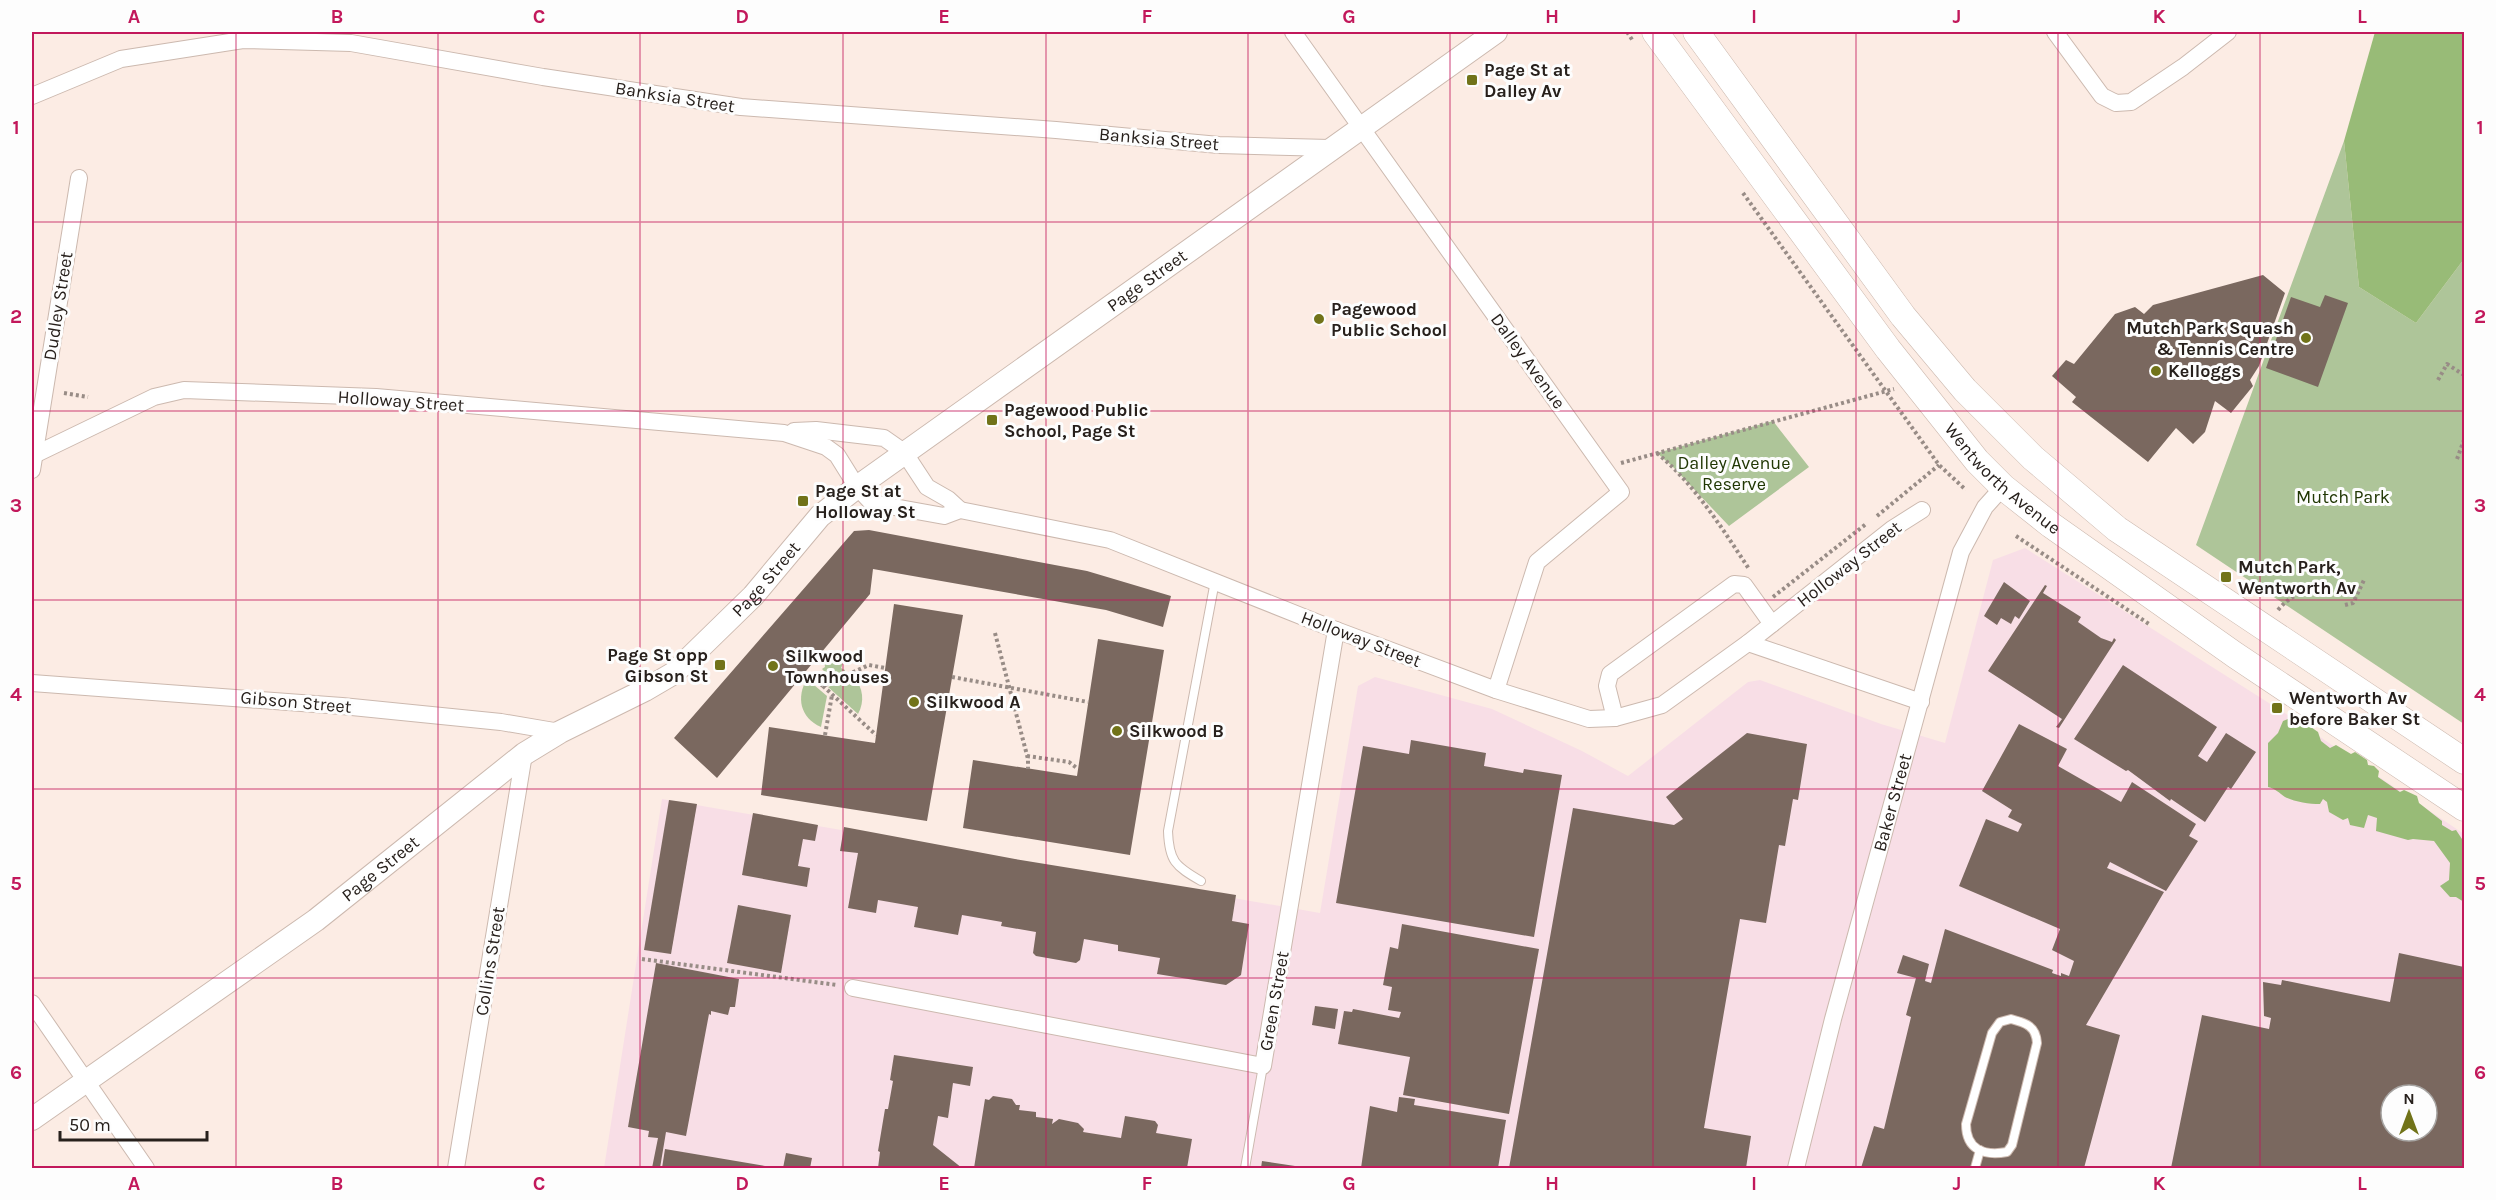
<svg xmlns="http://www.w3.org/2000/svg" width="2496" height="1200" viewBox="0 0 2496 1200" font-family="Karla,sans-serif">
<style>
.industrial{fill:#f8dee6;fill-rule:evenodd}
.green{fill:#aec599}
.forest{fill:#98bb77}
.building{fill:#7a685f;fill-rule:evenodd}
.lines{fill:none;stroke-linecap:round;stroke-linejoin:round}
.lane-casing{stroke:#ccb9af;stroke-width:10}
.street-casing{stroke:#ccb9af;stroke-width:18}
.secondary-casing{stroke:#ccb9af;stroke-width:24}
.primary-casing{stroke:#ccb9af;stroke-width:27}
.path{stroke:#988c86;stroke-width:4;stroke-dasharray:3 3;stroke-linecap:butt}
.lane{stroke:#fff;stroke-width:8}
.street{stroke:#fff;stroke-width:16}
.secondary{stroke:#fff;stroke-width:22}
.primary{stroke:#fff;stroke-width:26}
.grid{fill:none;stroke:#c2185b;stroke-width:1.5;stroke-opacity:0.55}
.poi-dot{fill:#717319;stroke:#fdfdfd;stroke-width:2}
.labels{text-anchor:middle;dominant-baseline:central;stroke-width:6;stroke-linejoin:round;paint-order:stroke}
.poi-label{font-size:18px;font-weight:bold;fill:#27201c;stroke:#fdfdfd;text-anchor:start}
.street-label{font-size:18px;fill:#27201c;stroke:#fdfdfd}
.park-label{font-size:18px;fill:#213704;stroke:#fdfdfd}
.neatline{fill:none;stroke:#c2185b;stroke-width:2}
.grid-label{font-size:20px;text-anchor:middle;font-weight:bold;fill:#c2185b}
</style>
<rect width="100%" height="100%" fill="#fcece4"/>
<!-- industrial -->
<path class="industrial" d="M2025,548l258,164 181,122v334h-1860l58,-369 658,114 38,-227 17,-9 117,32 90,42 46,25 120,-94 12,-2 121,44 64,19 48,-183zM2391,1095h36v36h-36z"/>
<!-- green -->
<g class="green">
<path d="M2344,141l15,146 57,36 48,-64v465l-268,-179z"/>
<path d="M1773,421l36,46 -80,59 -56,-59 -16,-14z"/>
<path d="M828,653l10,1 5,10 -2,4 4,2v3l-14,5 -9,-9 3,-2 -1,-8z"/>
<path d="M854,677c9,11 11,24 4,37l-30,-27z"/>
<path d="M807,679l20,17 -6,31c-21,-9 -25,-30 -14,-48z"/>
</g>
<!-- forest -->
<g class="forest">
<path d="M2375,32h89v227l-48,64 -57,-36 -15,-146z"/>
<path d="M2295,716l23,16 3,9 9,7 6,-3 15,9 4,-2 12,8 1,5 6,1 5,5 -1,6 22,15 4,-2 13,6 2,7 23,18v4l10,6 4,-1 8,12v60l-8,-5h-6l-10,-11 9,-6 1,-17 -16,-22 -21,-2 -5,1 -32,-9 1,-13 -9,-3 -4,13 -14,-3 -2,-7 -5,2 -14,-8 -2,-10 -4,-3 -3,5c-11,0 -25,-2 -35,-7 -6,-4 -9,-8 -17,-10v-44l10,-10 5,-12z"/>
</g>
<!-- building -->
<g class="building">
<path d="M2263,275l22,18 -26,73 -9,14 3,6 -22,27 -16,-12 -10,31 -12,12 -17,-16 -28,34 -76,-60 4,-5 -24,-21 14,-16 8,4 41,-50 20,-7 9,7 9,-9z"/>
<path d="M2325,295l23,8 -30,84 -52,-19 25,-71 29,10z"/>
<path d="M869,530l218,41 84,25 -8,31 -57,-17 -233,-41 -3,25 -153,184 -43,-40 180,-207z"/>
<path d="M2004,582l26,19 -11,18 -4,-3 -4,8 -10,-6 -4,7 -13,-9z"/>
<path d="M2045,585l2,1 -4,7 38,24 -3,5 23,16 11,4 2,-4 2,2 -57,88 -3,-1 6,-8 -74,-48z"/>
<path d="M894,604l69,11 -36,206 -166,-26 8,-68 106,16z"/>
<path d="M1098,639l66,11 -34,205 -167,-27 10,-68 104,16z"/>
<path d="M2123,665l94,62 -19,29 9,6 19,-29 30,19 -25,37 -3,-2 -23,35 -34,-23 -1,2 -42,-31 -2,1 -52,-32z"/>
<path d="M2019,724l48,25 -9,17 63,36 11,-20 64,42 -7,12 9,5 -32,50 -56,-29 -3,6 57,24 -78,133 34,10 -36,133h-223l13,-42 10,3 27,-112 -5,-2 10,-37 -19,-5 6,-18 26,9 -4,17 6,2 14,-54 108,41 -1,3 9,3v-3l8,3 5,-15 -22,-11 8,-21 -101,-43 27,-67 32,13 4,-8 -14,-7 4,-7 -30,-19z"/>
<path d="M1747,733l60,11 -9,56 -5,-1 -8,47 -6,-1 -13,78 -26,-4 -36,209 47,8 -5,32h-237l64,-360 101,17 9,-6 -17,-22z"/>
<path d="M1411,740l75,13 -2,13 39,7 1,-4 38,6 -28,162 -198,-34 27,-157 46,8z"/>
<path d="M669,800l28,4 -26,150 -27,-4z"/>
<path d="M753,813l65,12 -3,16 -12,-2 -5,27 12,2 -3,19 -65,-12z"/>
<path d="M844,827l171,32 221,36 -4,26 17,3 -8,51 -15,10 -69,-11 3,-16 -42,-7v-6l-34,-6 -4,21 -4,3 -40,-7 -3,-3 3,-21 -35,-6 1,-4 -40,-7 -4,20 -44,-8 4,-20 -40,-7 -2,13 -28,-5 10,-55 -18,-2z"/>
<path d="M738,905l53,10 -10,58 -54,-10z"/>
<path d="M1402,924l137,25 -30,165 -106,-19 7,-38 -72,-13 6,-33 8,1 1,-3 46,9 2,-6 -13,-2 4,-23 -9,-2 7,-38 8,2z"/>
<path d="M2399,953l65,14v201h-293l31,-153 67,14 2,-11 -7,-2 -1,-34 18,3 1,-5 108,22zM2391,1095h36v36h-36z"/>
<path d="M656,963l83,16 -4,28h-5l-2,8 -17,-4v4l-2,-1 -23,122 -20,-4 -6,36h-8l6,-30 -10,-1 1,-6 -21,-4z"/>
<path d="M1315,1006l23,3 -3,20 -23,-4z"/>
<path d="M894,1055l79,12 -3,19 -17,-3 -5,35 -10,-2 -5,29 29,23h-84l2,-16 -2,-1 7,-42h3l5,-28 -3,-1z"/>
<path d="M993,1096l19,3 4,6h4l-1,5 17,2v5l17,2 -1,5 7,-5 19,4 6,6 -1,3 38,6 4,-22 30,5 3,4 -2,8 36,6 -5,29h-213l11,-69 4,1z"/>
<path d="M1399,1097l16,2 -1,6 92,15 -8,48h-137l9,-62 27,6z"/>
<path d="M665,1149l106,18v1h-109z"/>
<path d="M786,1153l26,5 -2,10h-27z"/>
<path d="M1262,1161l33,5v2h-34z"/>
</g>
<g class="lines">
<defs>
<g id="lane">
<path d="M1201,881c-26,-15 -32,-20 -33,-50l47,-250"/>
<path d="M2011,1019c15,4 25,7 26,24l-25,102 -5,7c-23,4 -41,-2 -41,-28l26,-91 8,-11z"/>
<path d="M1245,1168l18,-102"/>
<path d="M1975,1168l5,-18"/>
</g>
<g id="street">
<path d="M1293,32l328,460 -84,70 -41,128"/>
<path d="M2055,32l47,64 14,7 15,-1 52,-35 45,-35"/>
<path d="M32,96l89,-37 122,-19 108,3 192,34 198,30 315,23 163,15 111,3"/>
<path d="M794,431l22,-1 68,8 20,14 23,35 21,12 12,11"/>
<path d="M32,456l122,-59 30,-7 192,7 408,36 42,14 11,8 20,32 15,16 72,13 16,-6 150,30 226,90 160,60 93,29 26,-1 47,-13 86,-62 144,-114 30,-19"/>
<path d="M32,470l47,-292"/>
<path d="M1748,643l173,59"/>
<path d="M32,683l310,23 159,16 59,10"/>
<path d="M1615,718l-8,-32 3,-12 124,-90 10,1 28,39"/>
<path d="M853,988l410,78 73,-436"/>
<path d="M32,1003l114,165"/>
<path d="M456,1168l68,-414"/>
<path id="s1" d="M1796,1168l37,-149 128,-467 24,-45 18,-20"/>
</g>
<g id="secondary">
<path id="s2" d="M32,1119l284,-199 208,-166 36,-22 85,-42 29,-17 79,-77 67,-80 37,-29 639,-455"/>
</g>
<g id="primary">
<path id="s3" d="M1655,32l233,317 89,112 26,26 48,38 184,130 229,153"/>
<path d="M1696,32l207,284 62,74 68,68 84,71 347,232"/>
</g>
</defs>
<!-- lane casing -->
<use href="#lane" class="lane-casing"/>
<!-- street casing -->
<use href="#street" class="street-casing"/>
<!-- secondary casing -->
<use href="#secondary" class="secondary-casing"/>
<!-- primary casing -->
<use href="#primary" class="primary-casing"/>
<!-- path -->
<g class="path">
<path d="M1627,32l6,9"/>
<path d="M1743,193l196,272 27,25"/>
<path d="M2438,380l9,-16 17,11"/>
<path d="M64,393l24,4"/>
<path d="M1657,453c38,32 65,75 92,116"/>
<path d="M2457,459l7,-19"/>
<path d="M1621,463l273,-74"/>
<path d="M1877,516l62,-51"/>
<path d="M2016,536l133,88"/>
<path d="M1773,597l93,-73"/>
<path d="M2345,605l8,-2 11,-23"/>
<path d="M2278,610c11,-13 23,-20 40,-17"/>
<path d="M995,633l33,126v10"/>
<path d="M952,677l136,25"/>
<path d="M816,680l7,6 46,-21 16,3"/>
<path d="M823,686l53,49"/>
<path d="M825,735l7,-40"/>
<path d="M1027,756l42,6 9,7"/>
<path d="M642,959l195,26"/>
</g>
<!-- lane -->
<use href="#lane" class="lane"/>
<!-- street -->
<use href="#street" class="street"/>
<!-- secondary -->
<use href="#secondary" class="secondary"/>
<!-- primary -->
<use href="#primary" class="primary"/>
</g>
<!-- grid -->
<path class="grid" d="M236,32v1136M438,32v1136M640,32v1136M843,32v1136M1046,32v1136M1248,32v1136M1450,32v1136M1653,32v1136M1856,32v1136M2058,32v1136M2260,32v1136M32,222h2432M32,411h2432M32,600h2432M32,789h2432M32,978h2432"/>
<!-- markers -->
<g class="poi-dot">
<rect x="1466" y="74" width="12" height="12" rx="3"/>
<circle cx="1319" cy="319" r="6"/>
<circle cx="2306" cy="338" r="6"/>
<circle cx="2156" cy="371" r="6"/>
<rect x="986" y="414" width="12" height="12" rx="3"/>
<rect x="797" y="495" width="12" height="12" rx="3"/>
<rect x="2220" y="571" width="12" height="12" rx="3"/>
<rect x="714" y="659" width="12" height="12" rx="3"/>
<circle cx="773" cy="666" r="6"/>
<circle cx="914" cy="702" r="6"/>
<rect x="2271" y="702" width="12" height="12" rx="3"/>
<circle cx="1117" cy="731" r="6"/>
</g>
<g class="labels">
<!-- poi labels -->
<g class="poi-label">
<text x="1484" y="70">Page St at<tspan x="1484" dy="21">Dalley Av</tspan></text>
<text x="1331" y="309">Pagewood<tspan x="1331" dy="21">Public School</tspan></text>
<text x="2294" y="328" text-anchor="end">Mutch Park Squash<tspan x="2294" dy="21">&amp; Tennis Centre</tspan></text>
<text x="2168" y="371">Kelloggs</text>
<text x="1004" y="410">Pagewood Public<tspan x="1004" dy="21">School, Page St</tspan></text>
<text x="815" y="491">Page St at<tspan x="815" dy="21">Holloway St</tspan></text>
<text x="2238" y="567">Mutch Park,<tspan x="2238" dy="21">Wentworth Av</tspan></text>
<text x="708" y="655" text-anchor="end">Page St opp<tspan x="708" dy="21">Gibson St</tspan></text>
<text x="785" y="656">Silkwood<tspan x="785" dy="21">Townhouses</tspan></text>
<text x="2289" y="698">Wentworth Av<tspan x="2289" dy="21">before Baker St</tspan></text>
<text x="926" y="702">Silkwood A</text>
<text x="1129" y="731">Silkwood B</text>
</g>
<!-- street labels -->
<g class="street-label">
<text transform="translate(675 97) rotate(9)">Banksia Street</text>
<text transform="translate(1159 139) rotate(5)">Banksia Street</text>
<text stroke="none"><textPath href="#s2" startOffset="1401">Page Street</textPath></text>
<text transform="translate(58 306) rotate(-81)">Dudley Street</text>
<text transform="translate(1528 361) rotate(54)">Dalley Avenue</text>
<text transform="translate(401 401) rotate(4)">Holloway Street</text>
<text stroke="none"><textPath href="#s3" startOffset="567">Wentworth Avenue</textPath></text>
<text transform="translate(1849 564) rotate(-38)">Holloway Street</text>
<text stroke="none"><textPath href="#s2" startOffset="915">Page Street</textPath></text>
<text transform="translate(1361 639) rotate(21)">Holloway Street</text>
<text transform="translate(296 702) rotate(5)">Gibson Street</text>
<text stroke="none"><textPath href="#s1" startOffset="378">Baker Street</textPath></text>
<text stroke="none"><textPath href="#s2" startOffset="429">Page Street</textPath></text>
<text transform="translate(490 961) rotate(-81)">Collins Street</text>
<text transform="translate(1274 1001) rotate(-80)">Green Street</text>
</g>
<!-- park labels -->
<g class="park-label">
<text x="1734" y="463">Dalley Avenue<tspan x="1734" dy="21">Reserve</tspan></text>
<text x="2343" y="497">Mutch Park</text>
</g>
</g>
<!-- border -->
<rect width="2496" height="1200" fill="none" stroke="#fdfdfd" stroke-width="66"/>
<!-- north arrow -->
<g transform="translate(2409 1113)"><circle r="28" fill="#fdfdfd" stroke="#a7a5a3" stroke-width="1.5"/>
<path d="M0-4.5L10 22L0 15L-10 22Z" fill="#717319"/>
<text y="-9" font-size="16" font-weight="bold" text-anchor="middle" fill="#27201c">N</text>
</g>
<!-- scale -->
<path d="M60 1131v9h147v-9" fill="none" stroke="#27201c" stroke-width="3"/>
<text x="69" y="1131" font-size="18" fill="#27201c" stroke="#fdfdfd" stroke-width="4.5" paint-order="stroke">50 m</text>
<rect x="33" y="33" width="2430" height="1134" class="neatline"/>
<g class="grid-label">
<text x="134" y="23">A</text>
<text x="337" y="23">B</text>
<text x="539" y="23">C</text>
<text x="742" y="23">D</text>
<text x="944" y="23">E</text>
<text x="1147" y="23">F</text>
<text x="1349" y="23">G</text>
<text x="1552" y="23">H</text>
<text x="1754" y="23">I</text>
<text x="1957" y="23">J</text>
<text x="2159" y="23">K</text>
<text x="2362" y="23">L</text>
<text x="16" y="134">1</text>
<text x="2480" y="134">1</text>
<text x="16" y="323">2</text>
<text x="2480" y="323">2</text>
<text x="16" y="512">3</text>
<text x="2480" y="512">3</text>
<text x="16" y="701">4</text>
<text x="2480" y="701">4</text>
<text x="16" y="890">5</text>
<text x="2480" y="890">5</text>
<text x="16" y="1079">6</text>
<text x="2480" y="1079">6</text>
<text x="134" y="1190">A</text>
<text x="337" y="1190">B</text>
<text x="539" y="1190">C</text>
<text x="742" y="1190">D</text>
<text x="944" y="1190">E</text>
<text x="1147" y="1190">F</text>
<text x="1349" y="1190">G</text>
<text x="1552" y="1190">H</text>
<text x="1754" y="1190">I</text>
<text x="1957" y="1190">J</text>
<text x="2159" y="1190">K</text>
<text x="2362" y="1190">L</text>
</g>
</svg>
